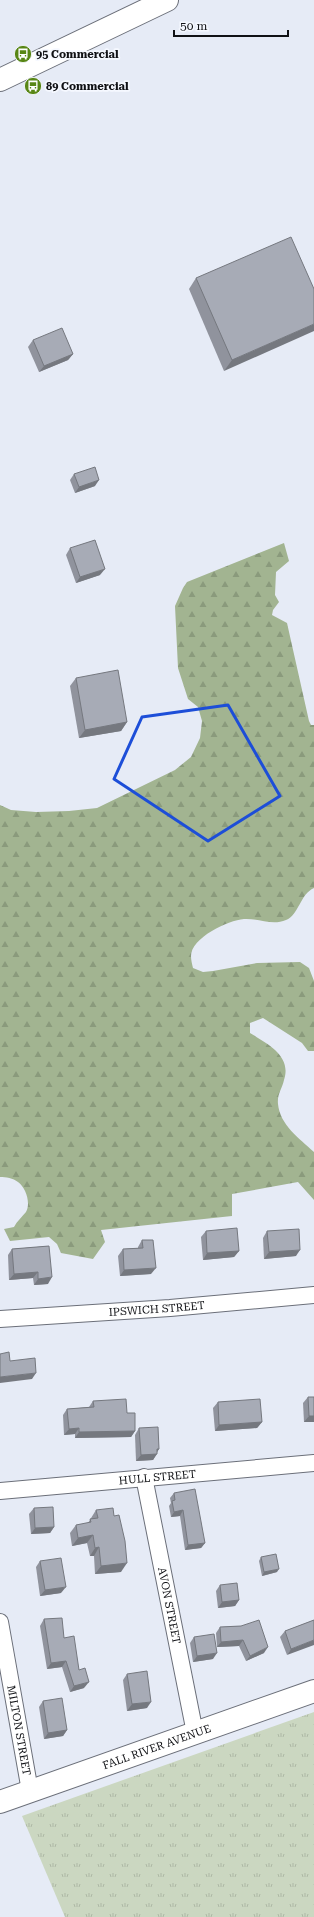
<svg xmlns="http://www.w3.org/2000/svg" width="314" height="1917" viewBox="0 0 314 1917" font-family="'Roboto Serif',serif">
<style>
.grass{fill:url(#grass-tufts)}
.forest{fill:url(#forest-firs)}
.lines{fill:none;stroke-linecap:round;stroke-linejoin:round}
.street-casing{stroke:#6b6f79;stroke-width:18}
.secondary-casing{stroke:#6b6f79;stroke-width:24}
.street{stroke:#fff;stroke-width:16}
.secondary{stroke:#fff;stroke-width:22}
.wall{fill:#90939d}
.shaded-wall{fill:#75787f}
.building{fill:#a7abb6;stroke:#75787f}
.marked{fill:none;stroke:#1d4ed8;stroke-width:3;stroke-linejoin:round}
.labels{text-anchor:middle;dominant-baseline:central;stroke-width:3.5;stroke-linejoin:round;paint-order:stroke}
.poi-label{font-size:11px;font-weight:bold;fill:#101115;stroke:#f5f8ff;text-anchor:start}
.street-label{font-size:11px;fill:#101115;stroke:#f5f8ff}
</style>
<defs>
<pattern id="grass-tufts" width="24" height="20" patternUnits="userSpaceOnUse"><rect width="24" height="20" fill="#cbd7c1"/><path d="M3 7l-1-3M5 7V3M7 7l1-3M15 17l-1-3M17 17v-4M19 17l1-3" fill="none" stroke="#adb8a5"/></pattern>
<pattern id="forest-firs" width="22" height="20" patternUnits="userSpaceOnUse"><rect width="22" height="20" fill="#a2b491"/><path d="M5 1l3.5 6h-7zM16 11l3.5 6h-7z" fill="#8a9a7c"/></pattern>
</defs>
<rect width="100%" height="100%" fill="#e6ebf6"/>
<!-- grass -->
<path class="grass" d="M314,1712v205h-249l-43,-101z"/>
<!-- forest -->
<path class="forest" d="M284,543l5,18 -13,11 -1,23 4,7 -6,8 -1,5 15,8 22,98 2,4h3v163c-14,6 -15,27 -28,32 -14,6 -28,-2 -42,-1 -16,1 -53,19 -53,37 0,4 1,8 2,12l10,4 10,-1 44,-8 43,-1 9,6 5,13v70h-6l-6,-8 -39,-25 -13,5v10c18,11 42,23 34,47 -2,9 -7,14 -6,24 2,21 21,34 36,48v48l-16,-18 -66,12v22l-131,14 4,12 -12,17 -32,-6 -4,-9 -8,-7 -39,4 -6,-12 10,-2c3,-6 8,-10 12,-15 5,-9 0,-24 -8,-30 -5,-4 -12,-5 -18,-5v-372l11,5 25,2 33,-1 28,-3 78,-38 16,-13 9,-19 2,-17 -4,-14 -10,-8 -10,-31 -3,-62 8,-18 4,-6z"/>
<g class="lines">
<defs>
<g id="street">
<path id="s1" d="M0,1319l170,-11 144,-13"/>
<path id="s2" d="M144,1477l51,256"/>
<path id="s3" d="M0,1491l314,-28"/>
<path id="s4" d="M0,1622l30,169"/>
</g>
<g id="secondary">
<path d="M0,80l167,-80"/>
<path id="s5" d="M0,1802l314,-111"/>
</g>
</defs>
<!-- street casing -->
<use href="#street" class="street-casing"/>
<!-- secondary casing -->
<use href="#secondary" class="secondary-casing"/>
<!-- street -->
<use href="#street" class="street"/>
<!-- secondary -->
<use href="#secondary" class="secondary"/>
</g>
<!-- wall -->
<g class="wall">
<path d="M196,278l118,11 -90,82 -35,-82z"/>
<path d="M33,340l40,14 -5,6 -29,12 -11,-25z"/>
<path d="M74,474l21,12 -20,7 -5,-13z"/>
<path d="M70,548l30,27 -24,8 -10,-28z"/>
<path d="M76,678l51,44 -6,9 -42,7 -9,-52z"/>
<path d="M206,1231l33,20 -5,6 -31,3 -2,-23z"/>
<path d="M267,1231l29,25 -32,3 -1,-21z"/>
<path d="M142,1240l9,34 -31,2 -2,-20 5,-7 15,-1v-1z"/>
<path d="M49,1246l-1,38 -14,1 -1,-7 -24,2 -1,-25 4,-6z"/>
<path d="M308,1397l6,25h-10l-1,-19z"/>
<path d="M93,1401l34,12 8,18 -4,6 -56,1v-4l-11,1 -1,-20 4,-6 22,-2z"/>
<path d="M218,1402l44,20 -5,6 -42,3 -2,-23z"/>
<path d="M139,1428l20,21 -6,11 -17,1 -1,-26z"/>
<path d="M174,1493l31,50 -4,5 -16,2 -5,-34 -9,1 -2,-11 2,-3 -1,-5z"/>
<path d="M34,1508l20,19 -4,6 -19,1 -2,-20z"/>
<path d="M96,1510l25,62 -26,2 -1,-18h-4l-3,-13 -15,3 -2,-13 6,-8 12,-2z"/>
<path d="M261,1557l16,15 -15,4 -3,-15z"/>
<path d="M40,1561l21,32 -21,3 -4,-29z"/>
<path d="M220,1585l19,15 -4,6 -17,2 -2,-17z"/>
<path d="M44,1619l20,19 15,32 5,18 -14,4 -8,-25 -15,2 -7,-43z"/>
<path d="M314,1620l-27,35 -7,-18 5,-6z"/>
<path d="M241,1626l23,27 -18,8 -7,-15 -22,1 -1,-14 4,-6z"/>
<path d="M194,1637l19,22 -20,3 -3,-19z"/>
<path d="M127,1674l20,34 -20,3 -4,-31z"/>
<path d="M43,1701l24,29 -4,6 -19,3 -5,-32z"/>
</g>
<!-- shaded-wall -->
<g class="shaded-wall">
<path d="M314,324v7l-90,40 8,-11z"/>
<path d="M73,354l-5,6 -29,12 5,-6z"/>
<path d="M99,480l-4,6 -20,7 4,-6z"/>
<path d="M105,569l-5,6 -24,8 4,-6z"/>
<path d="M127,722l-6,9 -42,7 6,-8z"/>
<path d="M300,1250l-4,6 -32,3 5,-7z"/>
<path d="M239,1251l-5,6 -31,3 4,-7z"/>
<path d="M156,1268l-5,6 -31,2 4,-6z"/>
<path d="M38,1272l-5,6 -24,2 5,-6z"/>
<path d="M52,1277l-4,7 -14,1 4,-6z"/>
<path d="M36,1373l-4,6 -32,4v-6z"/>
<path d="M309,1416h5v6h-10z"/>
<path d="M262,1422l-5,6 -42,3 4,-6z"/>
<path d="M79,1428l-4,6 -11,1 5,-6z"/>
<path d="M135,1431l-4,6 -56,1 4,-6z"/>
<path d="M157,1449h2l-4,5h2l-4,6 -17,1 5,-6z"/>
<path d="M183,1510l-3,6 -9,1 3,-5z"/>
<path d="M54,1527l-4,6 -19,1 4,-6z"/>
<path d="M93,1535l-6,8 -15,3 6,-8z"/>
<path d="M205,1543l-4,5 -16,2 3,-5z"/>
<path d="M99,1547l-5,9h-4l5,-8z"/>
<path d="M127,1563l-6,9 -26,2 6,-8z"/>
<path d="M279,1569l-2,3 -15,4 2,-4z"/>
<path d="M66,1587l-5,6 -21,3 5,-6z"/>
<path d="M239,1600l-4,6 -17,2 4,-6z"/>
<path d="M243,1640l-4,6 -22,1 4,-5z"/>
<path d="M314,1640v5l-27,10 4,-6z"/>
<path d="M268,1647l-4,6 -18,8 4,-5z"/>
<path d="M217,1653l-4,6 -20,3 4,-6z"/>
<path d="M66,1661l-4,6 -15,2 4,-6z"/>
<path d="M89,1682l-5,6 -14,4 4,-6z"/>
<path d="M151,1702l-4,6 -20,3 5,-7z"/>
<path d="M67,1730l-4,6 -19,3 4,-6z"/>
</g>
<!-- building -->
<g class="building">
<path d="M291,237l23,52v35l-82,36 -36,-82z"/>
<path d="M62,328l11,26 -29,12 -11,-26z"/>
<path d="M95,467l4,13 -20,7 -5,-13z"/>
<path d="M95,540l10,29 -25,8 -10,-29z"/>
<path d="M118,670l9,52 -42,8 -9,-52z"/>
<path d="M237,1228l2,23 -32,2 -1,-22z"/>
<path d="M299,1229l1,21 -31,2 -2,-21z"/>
<path d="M142,1240h11l3,28 -32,2 -1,-21 20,-1z"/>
<path d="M49,1246l3,31 -14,2v-7l-24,2 -2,-25z"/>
<path d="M9,1352l1,9 25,-3 1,15 -36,4v-23z"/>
<path d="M308,1397h6v19h-5z"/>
<path d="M126,1399l1,14h8v18l-56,1v-4l-10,1 -2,-20 27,-2 -1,-6z"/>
<path d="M260,1399l2,23 -43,3 -1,-23z"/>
<path d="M158,1427l1,22h-2v5l-16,1 -2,-27z"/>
<path d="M195,1489l10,54 -17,2 -5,-35 -9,2 -2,-11 3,-1 -1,-7z"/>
<path d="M53,1507l1,20 -19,1 -1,-20z"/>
<path d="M113,1508l1,8 5,-1 6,26 2,22 -26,3 -2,-19 -4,1 -2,-13 -15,3 -2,-13 15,-3 -1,-3 8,-1 -2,-8z"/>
<path d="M276,1554l3,15 -15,3 -3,-15z"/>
<path d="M61,1558l5,29 -21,3 -5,-29z"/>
<path d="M237,1583l2,17 -17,2 -2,-17z"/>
<path d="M62,1618l2,20 10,-2 5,34 6,-2 4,14 -15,4 -8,-25 -15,2 -7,-44z"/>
<path d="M259,1620l9,27 -18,9 -7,-16 -22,2 -1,-15 21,-1z"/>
<path d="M314,1620v20l-23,9 -6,-18z"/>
<path d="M214,1634l3,19 -20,3 -3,-19z"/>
<path d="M147,1671l4,31 -19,2 -5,-30z"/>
<path d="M62,1698l5,32 -19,3 -5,-32z"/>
</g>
<!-- marked area -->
<path class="marked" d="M228,705l52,91 -72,45 -94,-62 28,-62z"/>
<!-- icons -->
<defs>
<symbol id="bus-disc" viewBox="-11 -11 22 22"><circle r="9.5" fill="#588615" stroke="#f5f8ff"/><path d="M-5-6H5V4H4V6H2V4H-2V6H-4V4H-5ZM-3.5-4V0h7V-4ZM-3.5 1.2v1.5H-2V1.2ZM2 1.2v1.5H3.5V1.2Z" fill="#fff"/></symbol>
</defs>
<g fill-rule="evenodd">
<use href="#bus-disc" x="13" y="44" width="20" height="20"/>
<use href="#bus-disc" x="23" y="76" width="20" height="20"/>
</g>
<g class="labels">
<!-- poi labels -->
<g class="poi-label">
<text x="36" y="54">95 Commercial</text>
<text x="46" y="86">89 Commercial</text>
</g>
<!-- street labels -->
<g class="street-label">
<text stroke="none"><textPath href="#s1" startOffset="157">IPSWICH STREET</textPath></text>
<text stroke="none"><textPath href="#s3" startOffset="158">HULL STREET</textPath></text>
<text stroke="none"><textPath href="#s2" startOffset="131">AVON STREET</textPath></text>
<text stroke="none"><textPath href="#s4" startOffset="110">MILTON STREET</textPath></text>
<text stroke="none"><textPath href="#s5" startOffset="166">FALL RIVER AVENUE</textPath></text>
</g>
</g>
<!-- scale -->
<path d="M174 30v6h114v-6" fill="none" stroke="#101115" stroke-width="2"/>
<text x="180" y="30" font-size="12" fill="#101115" stroke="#f5f8ff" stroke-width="3" paint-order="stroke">50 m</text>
</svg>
